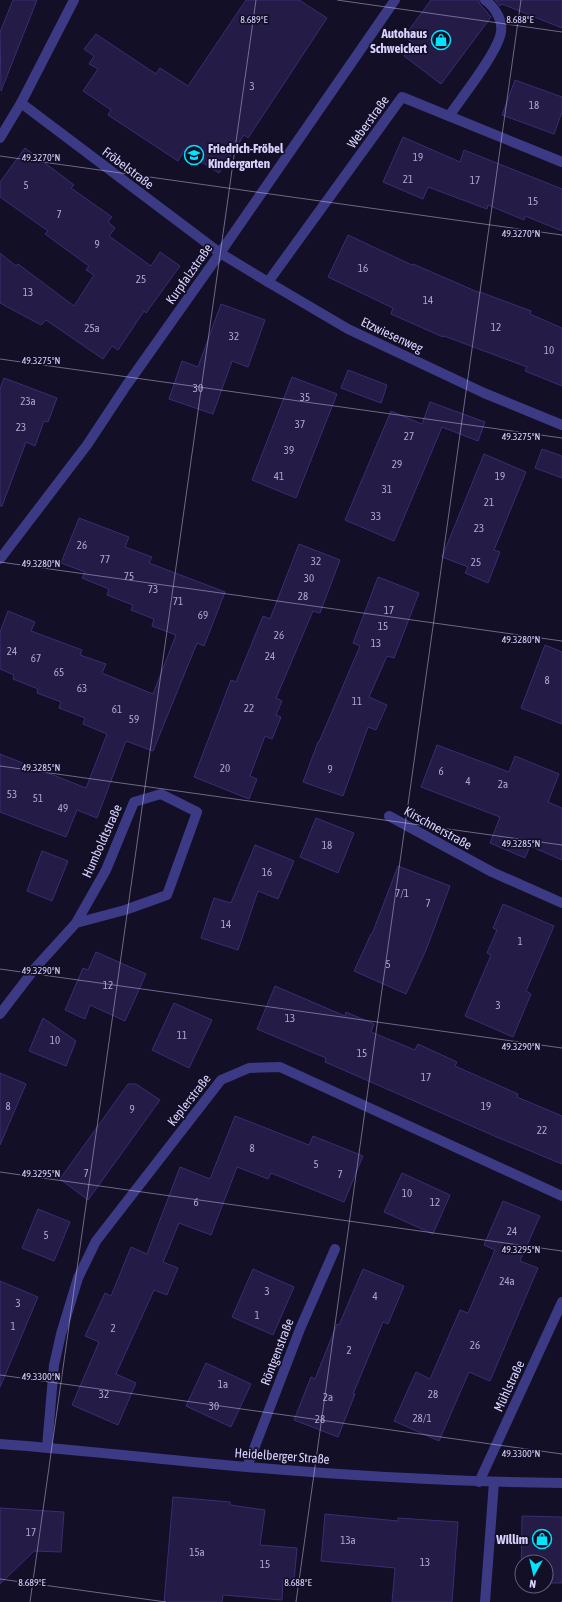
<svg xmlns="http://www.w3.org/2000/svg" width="562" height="1602" viewBox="0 0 562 1602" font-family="'Asap Condensed',sans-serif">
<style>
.building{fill:#241b47;stroke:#3b2d73}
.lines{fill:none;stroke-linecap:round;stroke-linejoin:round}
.minor{stroke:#3d3a85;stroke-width:10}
.ticks{fill:none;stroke:#d9d4ff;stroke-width:1;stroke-opacity:0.45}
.labels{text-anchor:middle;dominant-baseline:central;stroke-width:3.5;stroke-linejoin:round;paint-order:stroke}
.number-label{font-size:11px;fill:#aca6d1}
.poi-label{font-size:13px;font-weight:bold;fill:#d9d4ff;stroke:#130f26;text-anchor:end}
.street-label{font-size:13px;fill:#d9d4ff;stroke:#130f26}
.ticks-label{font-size:10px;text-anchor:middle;fill:#d9d4ff;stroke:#130f26;stroke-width:3.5;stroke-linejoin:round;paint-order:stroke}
</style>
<rect width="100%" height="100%" fill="#130f26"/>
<!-- building -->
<g class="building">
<path d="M13,0h24l-36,91 -1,-59z"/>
<path d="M246,0h53l28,18 -79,120 -4,-3 -25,38 -35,-22 -6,10 -70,-46 3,-5 -28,-19 15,-22 -9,-5 5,-8 -10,-7 12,-15 60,40 4,-6 28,18z"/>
<path d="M431,0h48v3l12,14 -50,67 -37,-28 8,-14 -8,-5z"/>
<path d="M495,0h67v28l-60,-24 -2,2z"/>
<path d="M515,80l47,17v15l-8,22 -52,-19z"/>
<path d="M403,137l57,25 4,-12 98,39v42l-37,-15 -1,4 -36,-15 -1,4 -59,-22 -5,12 -40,-17z"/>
<path d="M25,148l49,37 -3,3 41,29 -4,5 7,6 -6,8 42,30 9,-14 20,14 -34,47 -2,-2 -26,39 -6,-4 -9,13 -57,-39 -5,5 -41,-22v-50l16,13 2,-2 56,42 20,-31 -8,-5 3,-4 -44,-32 3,-3 -48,-34v-15z"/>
<path d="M348,235l64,30 1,-1 67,29v-1l51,19 -1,3 32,14v58l-37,-15 2,-4 -83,-31 -1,1 -52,-23 2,-6 -65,-31z"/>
<path d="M221,304l44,16 -17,47 -16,-6 -19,53 -44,-15 13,-38 16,6z"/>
<path d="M348,370l39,15 -6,18 -40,-15z"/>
<path d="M292,377l45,17 -41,104 -44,-18z"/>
<path d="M4,378l53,20 -9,24 -4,-1 -9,25 -9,-4 -24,64h-2v-117z"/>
<path d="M430,402l55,20 -7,19 -36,-14 -48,114 -49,-21 46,-109 31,13z"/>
<path d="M542,449l20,7v22l-27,-10z"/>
<path d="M484,454l42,18 -32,78 6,2 -12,31 -23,-10 3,-6 -26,-10z"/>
<path d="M79,518l50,19 -4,10 27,10 -3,6 76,29 -21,54 -7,-3 -44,108 -27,-10 -29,77 -20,-8 -11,27 -66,-25v-58l86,34 21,-54 -24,-10 2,-6 -26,-10 2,-6 -24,-9 1,-4 -25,-10 1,-4 -14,-6v-37l8,-21 27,11 -4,9 51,19 -2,5 26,9 -4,9 51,21 23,-59 -24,-9 2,-7 -23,-9 2,-5 -26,-10 2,-6 -27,-11 3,-6 -24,-9z"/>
<path d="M299,544l41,16 -20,53 -7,-2 -37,87 6,3 -6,14 5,2 -9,22 -7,-3 -15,40 7,3 -8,20 -55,-22 37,-97 5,2 27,-66 7,3z"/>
<path d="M378,577l41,16 -25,65 -7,-2 -18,41 18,8 -11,25 -8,-3 -25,69 -40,-14 15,-40h1l41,-96 -7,-3z"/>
<path d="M545,645l17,7v72l-41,-16z"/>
<path d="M437,745l72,27 6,-16 44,18 -11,28 14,6v52l-32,-14 -5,12 -35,-15 10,-26 -79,-30z"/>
<path d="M316,818l38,15 -16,40 -38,-16z"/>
<path d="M255,845l39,16 -16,38 -20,-8 -20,59 -37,-12 13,-40 17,5z"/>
<path d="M42,851l26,10 -16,40 -25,-10z"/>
<path d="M398,866l52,20 -24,64 -20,44 -52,-23 17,-37h1z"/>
<path d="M503,904l51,22 -28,65 5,3 -18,43 -48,-21 26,-61 -4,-2 10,-23 -4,-2z"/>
<path d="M96,952l50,22 -21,47 -35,-16 -5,14 -20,-9 18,-42 5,2z"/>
<path d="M275,986l70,30 1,-4 28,12 -3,8 44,18 3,-6 39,18 -2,4 63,28 -1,3 45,19v48l-63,-26 -174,-76 1,-4 -69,-29z"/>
<path d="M174,1003l38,17 -23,48 -37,-18z"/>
<path d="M43,1018l33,23 -10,25 -37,-15z"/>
<path d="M0,1073l26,11 -26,61z"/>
<path d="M128,1084h8l24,16 -72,100 -28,-21z"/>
<path d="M235,1116l74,29 4,-9 50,20 -19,46 -73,-29 -3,6 -31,-12 -26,68 -32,-12 -16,39 15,6 -11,27 -13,-5 -38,84 20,9 -18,42 -46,-20 27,-63 -14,-6 20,-43 6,3 20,-49 16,7 33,-87 30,12z"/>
<path d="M402,1173l48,22 -17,39 -49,-22z"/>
<path d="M503,1201l37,15 -20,45 18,7 -48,113 -21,-9 -30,69 -45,-20 22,-49 14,7 30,-69 8,3 27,-63 -11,-5z"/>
<path d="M38,1209l32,13 -16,39 -32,-13z"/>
<path d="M253,1269l41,18 -21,48 -41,-18z"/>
<path d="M363,1269l41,17 -16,38 -5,-2 -30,72h2l-17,43 -44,-17 17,-43 4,2 22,-55 2,1z"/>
<path d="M0,1281l38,16 -38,90z"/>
<path d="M206,1363l45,21 -20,43 -45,-21z"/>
<path d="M173,1497l57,5v3l35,5 -5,35 37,3 -3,33 -11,-1 -1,20 -59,-5 -1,7h-58z"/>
<path d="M0,1508l64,4 -3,40 -27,-1 -34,33z"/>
<path d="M325,1514l73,7v-3l60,4 -6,80h-60l3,-34 -74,-7z"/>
<path d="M522,1516l40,1v66h-16v-21h-24l-1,20z"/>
</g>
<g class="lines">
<!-- minor -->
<g class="minor">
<path d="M74,0l-53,103 199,150 48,29 80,47 136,64 78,32"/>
<path d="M449,116c13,-19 49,-64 52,-84 2,-12 -7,-26 -16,-32"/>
<path d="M0,138l21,-35"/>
<path d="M268,282l134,-185 160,65"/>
<path d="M0,559l87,-114 39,-59 94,-133 175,-253"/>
<path d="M389,816l103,56 70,31"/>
<path d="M0,1014l36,-47 40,-44 30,-53 28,-68 27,-8 36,18 -30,83 -42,15 -49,13"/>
<path d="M0,1444c83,6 165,16 247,23 105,9 210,15 315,16"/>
<path d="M47,1447l7,-82 7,-31 17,-56 18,-37 125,-161 28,-12 31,-1 282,129"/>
<path d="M247,1467l53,-138 35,-80"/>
<path d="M479,1482l83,-180"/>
<path d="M485,1602l9,-120"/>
</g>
</g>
<!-- ticks -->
<path class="ticks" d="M337,0l225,32M0,156l562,79M0,359l562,79M0,562l562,79M0,766l562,79M0,969l562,79M0,1172l562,79M0,1375l562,79M0,1579l166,23M30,1602l226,-1602M296,1602l225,-1602M562,1602v-1"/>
<!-- icons -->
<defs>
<symbol id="shop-ring" viewBox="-11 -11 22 22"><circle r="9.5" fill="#130f26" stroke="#00e5ff" stroke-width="1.5"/><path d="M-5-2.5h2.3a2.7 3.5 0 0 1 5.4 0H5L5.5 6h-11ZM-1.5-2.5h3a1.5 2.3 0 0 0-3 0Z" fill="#00e5ff"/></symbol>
<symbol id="school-ring" viewBox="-11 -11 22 22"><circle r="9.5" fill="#130f26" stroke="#00e5ff" stroke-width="1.5"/><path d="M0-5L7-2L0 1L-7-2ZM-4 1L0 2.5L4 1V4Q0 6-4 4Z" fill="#00e5ff"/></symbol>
</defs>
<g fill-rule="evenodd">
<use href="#shop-ring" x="430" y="29" width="22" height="22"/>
<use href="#school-ring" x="183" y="144" width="22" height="22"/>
<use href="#shop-ring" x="531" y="1528" width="22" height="22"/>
</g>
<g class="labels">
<!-- number labels -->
<g class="number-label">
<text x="252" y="86">3</text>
<text x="534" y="105">18</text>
<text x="418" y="157">19</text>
<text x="408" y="179">21</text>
<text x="475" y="180">17</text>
<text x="26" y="185">5</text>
<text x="533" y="201">15</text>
<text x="59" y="214">7</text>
<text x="97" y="244">9</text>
<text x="363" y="268">16</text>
<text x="141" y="279">25</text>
<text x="28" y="292">13</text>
<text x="428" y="300">14</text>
<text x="496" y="327">12</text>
<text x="92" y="328">25a</text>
<text x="234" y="336">32</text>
<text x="549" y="350">10</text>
<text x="198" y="388">30</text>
<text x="305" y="397">35</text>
<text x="28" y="401">23a</text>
<text x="300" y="424">37</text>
<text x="21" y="427">23</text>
<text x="409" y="436">27</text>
<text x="289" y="450">39</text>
<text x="397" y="464">29</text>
<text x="279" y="476">41</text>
<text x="500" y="476">19</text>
<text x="387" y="489">31</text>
<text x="489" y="502">21</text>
<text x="376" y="516">33</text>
<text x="479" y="528">23</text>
<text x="82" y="545">26</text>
<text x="105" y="559">77</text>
<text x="316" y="561">32</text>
<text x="476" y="562">25</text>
<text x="129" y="576">75</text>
<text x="309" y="578">30</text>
<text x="153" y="589">73</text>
<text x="303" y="596">28</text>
<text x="178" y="601">71</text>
<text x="389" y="610">17</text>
<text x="203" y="615">69</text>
<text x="383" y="626">15</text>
<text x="279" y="635">26</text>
<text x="376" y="643">13</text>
<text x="12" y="651">24</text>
<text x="270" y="656">24</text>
<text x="36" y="658">67</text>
<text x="59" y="672">65</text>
<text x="547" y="680">8</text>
<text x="82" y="688">63</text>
<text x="357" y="701">11</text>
<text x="249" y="708">22</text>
<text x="117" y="709">61</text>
<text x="134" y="719">59</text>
<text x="225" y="768">20</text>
<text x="330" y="769">9</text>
<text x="441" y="771">6</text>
<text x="468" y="781">4</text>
<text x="503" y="784">2a</text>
<text x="12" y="794">53</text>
<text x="38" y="798">51</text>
<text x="63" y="808">49</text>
<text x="327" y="845">18</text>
<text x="267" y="872">16</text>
<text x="402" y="893">7/1</text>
<text x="428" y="903">7</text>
<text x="226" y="924">14</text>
<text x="520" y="941">1</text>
<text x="388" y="964">5</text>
<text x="108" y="985">12</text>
<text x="498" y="1005">3</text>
<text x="290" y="1018">13</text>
<text x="182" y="1035">11</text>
<text x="55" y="1040">10</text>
<text x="362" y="1053">15</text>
<text x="426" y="1077">17</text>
<text x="8" y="1106">8</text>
<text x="486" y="1106">19</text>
<text x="132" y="1109">9</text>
<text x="542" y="1130">22</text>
<text x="252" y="1148">8</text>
<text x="316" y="1164">5</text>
<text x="86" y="1173">7</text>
<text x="340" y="1174">7</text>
<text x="407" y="1193">10</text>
<text x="196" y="1202">6</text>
<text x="435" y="1202">12</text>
<text x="512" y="1231">24</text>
<text x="46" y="1235">5</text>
<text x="507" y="1281">24a</text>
<text x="267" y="1291">3</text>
<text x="375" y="1296">4</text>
<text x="18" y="1303">3</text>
<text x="257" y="1315">1</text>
<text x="13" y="1326">1</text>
<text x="113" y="1328">2</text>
<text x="475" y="1345">26</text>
<text x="349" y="1350">2</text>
<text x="223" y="1384">1a</text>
<text x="104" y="1394">32</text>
<text x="433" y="1394">28</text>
<text x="328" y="1397">2a</text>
<text x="214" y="1406">30</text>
<text x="422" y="1418">28/1</text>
<text x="320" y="1419">28</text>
<text x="31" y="1532">17</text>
<text x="348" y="1540">13a</text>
<text x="197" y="1552">15a</text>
<text x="425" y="1562">13</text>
<text x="265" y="1564">15</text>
</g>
<!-- poi labels -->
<g class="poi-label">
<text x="427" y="33">Autohaus<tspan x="427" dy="15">Schweickert</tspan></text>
<text x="208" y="148" text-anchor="start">Friedrich-Fröbel<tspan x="208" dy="15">Kindergarten</tspan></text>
<text x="528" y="1539">Willim</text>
</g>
<!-- street labels -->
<g class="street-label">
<text transform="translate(368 122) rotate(-54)">Weberstraße</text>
<text transform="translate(128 168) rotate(37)">Fröbelstraße</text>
<text transform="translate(189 274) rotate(-55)">Kurpfalzstraße</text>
<text transform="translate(392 335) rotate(25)">Etzwiesenweg</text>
<text transform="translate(438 828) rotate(29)">Kirschnerstraße</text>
<text transform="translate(102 841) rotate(-66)">Humboldtstraße</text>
<text transform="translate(189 1100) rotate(-52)">Keplerstraße</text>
<text transform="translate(277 1352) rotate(-69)">Röntgenstraße</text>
<text transform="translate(509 1386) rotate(-65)">Mühlstraße</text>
<text transform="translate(282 1456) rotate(4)">Heidelberger Straße</text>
</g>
</g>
<g class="ticks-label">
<text x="254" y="23">8.689°E</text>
<text x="520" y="23">8.688°E</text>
<text x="41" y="161">49.3270°N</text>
<text x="521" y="237">49.3270°N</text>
<text x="41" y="364">49.3275°N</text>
<text x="521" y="440">49.3275°N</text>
<text x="41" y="567">49.3280°N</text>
<text x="521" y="643">49.3280°N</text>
<text x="41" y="771">49.3285°N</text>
<text x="521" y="847">49.3285°N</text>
<text x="41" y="974">49.3290°N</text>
<text x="521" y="1050">49.3290°N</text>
<text x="41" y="1177">49.3295°N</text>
<text x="521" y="1253">49.3295°N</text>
<text x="41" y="1380">49.3300°N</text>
<text x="521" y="1457">49.3300°N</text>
<text x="32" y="1586">8.689°E</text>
<text x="298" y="1586">8.688°E</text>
</g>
<!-- north arrow -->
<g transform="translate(534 1574) rotate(188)"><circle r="19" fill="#130f26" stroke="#625e7d"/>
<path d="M0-3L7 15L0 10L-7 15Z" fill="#00e5ff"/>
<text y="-6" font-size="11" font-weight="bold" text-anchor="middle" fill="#d9d4ff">N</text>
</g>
</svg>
